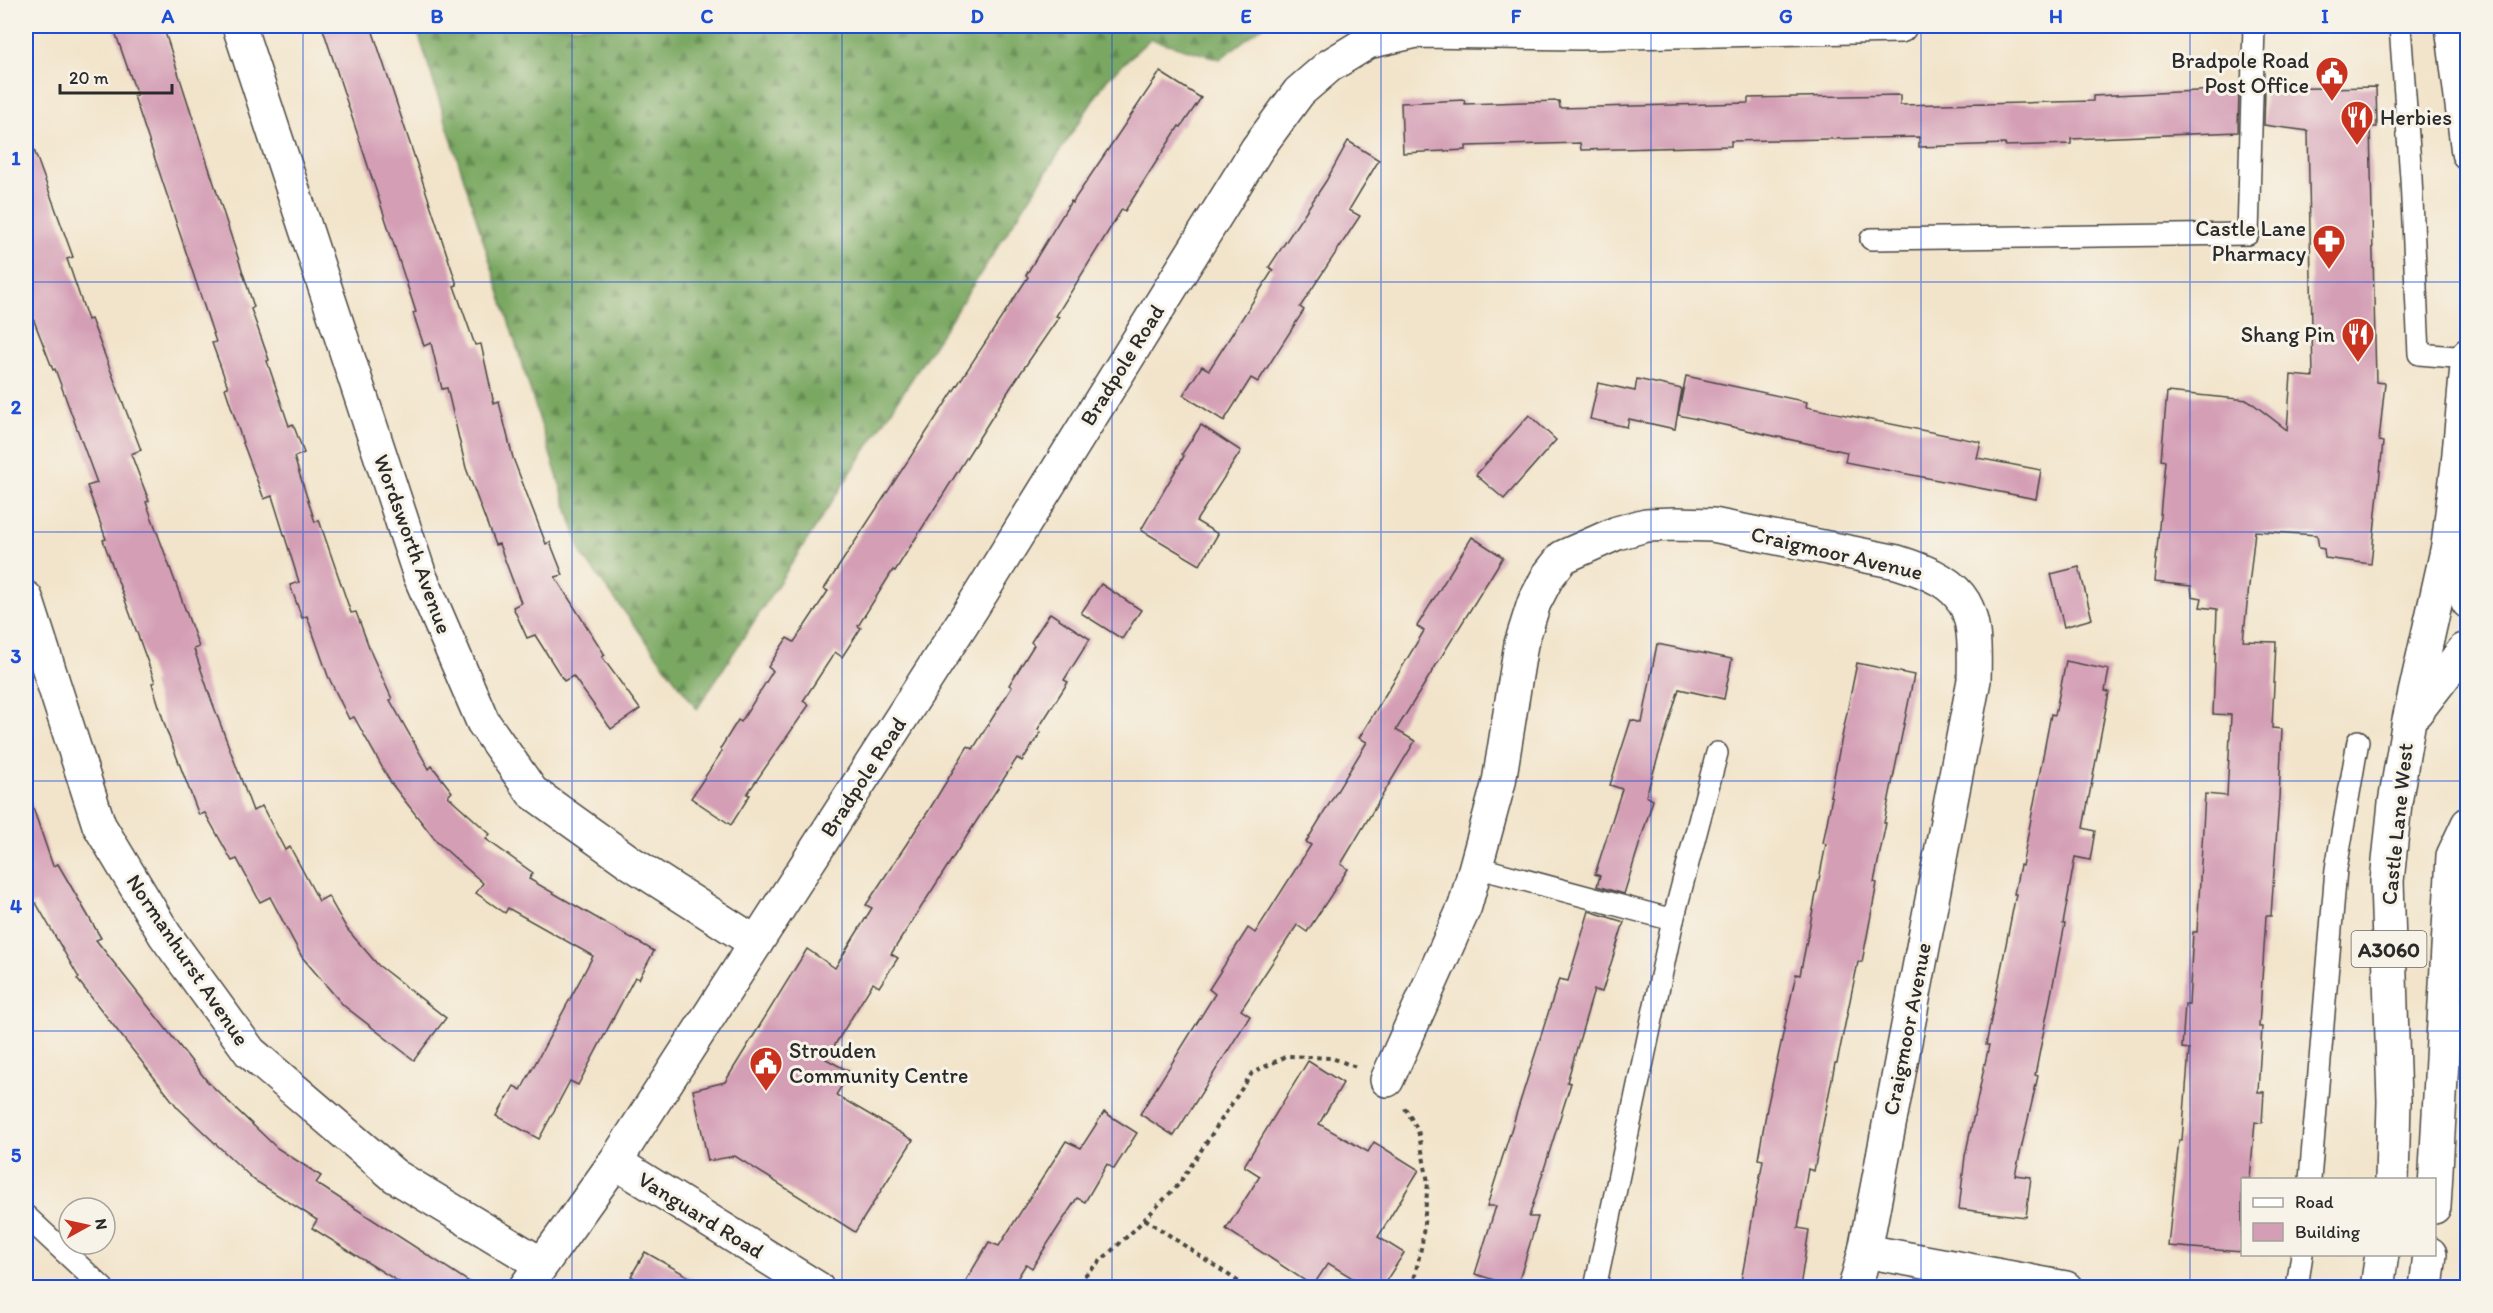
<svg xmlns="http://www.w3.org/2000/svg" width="2493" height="1313" viewBox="0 0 2493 1313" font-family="Itim,sans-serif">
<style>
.forest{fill:url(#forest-firs);stroke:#526a46;stroke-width:1.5}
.building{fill:#d49fb5}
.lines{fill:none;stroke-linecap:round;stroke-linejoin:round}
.service-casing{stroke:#494743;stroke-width:24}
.minor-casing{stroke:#494743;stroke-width:36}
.primary-casing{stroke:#494743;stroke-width:36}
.path{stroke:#494743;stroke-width:4;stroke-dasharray:4.5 4.5;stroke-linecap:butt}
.service{stroke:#fff;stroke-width:21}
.minor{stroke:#fff;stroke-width:33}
.primary{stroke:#fff;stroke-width:33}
.grid{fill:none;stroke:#1d4ed8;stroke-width:1.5;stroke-opacity:0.55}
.labels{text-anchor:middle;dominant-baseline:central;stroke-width:6;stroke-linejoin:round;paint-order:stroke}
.shield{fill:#f7f3e8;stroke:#686764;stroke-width:1.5}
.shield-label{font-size:21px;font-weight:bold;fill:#2b2b2b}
.poi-label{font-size:22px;fill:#2b2b2b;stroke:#f7f3e8;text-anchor:end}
.street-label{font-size:22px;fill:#2b2b2b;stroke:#f7f3e8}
.neatline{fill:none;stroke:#1d4ed8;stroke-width:2}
.grid-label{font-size:20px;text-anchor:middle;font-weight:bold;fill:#1d4ed8}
</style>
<defs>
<pattern id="forest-firs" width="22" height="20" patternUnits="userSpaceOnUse" patternTransform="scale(1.5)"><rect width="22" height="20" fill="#7aa862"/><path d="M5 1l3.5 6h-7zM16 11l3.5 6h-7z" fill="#648951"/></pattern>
</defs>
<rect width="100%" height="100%" fill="#f7f3e8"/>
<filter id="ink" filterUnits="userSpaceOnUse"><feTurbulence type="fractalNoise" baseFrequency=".0167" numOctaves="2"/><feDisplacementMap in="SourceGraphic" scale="12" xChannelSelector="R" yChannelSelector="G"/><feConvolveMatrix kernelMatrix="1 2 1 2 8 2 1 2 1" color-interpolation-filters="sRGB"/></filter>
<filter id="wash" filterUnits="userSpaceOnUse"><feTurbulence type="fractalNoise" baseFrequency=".008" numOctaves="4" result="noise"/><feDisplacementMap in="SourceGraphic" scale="24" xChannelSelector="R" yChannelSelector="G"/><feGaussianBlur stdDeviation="1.35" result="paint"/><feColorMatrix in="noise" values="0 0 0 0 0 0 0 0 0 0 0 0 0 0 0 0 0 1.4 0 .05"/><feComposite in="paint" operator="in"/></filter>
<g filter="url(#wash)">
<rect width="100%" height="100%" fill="#f2e4ca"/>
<!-- forest -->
<path class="forest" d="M416,26h847l-43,33 -70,-20 -43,40 -410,630 -115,-154z"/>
<g id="blocks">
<!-- building -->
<g class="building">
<path d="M113,26h50l91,281 -3,2 18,51 -2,1 22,65 4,-2 11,29 -10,4 21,65 4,-2 32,93 5,-1 16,43 20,44 -2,1 39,69 3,-3 20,26 -4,4 42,38 -4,5 47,34 -4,6 125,72 -15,28 -4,-2 -57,108 -8,-4 -31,58 -42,-23 17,-30 7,4 72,-134 -85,-48 -3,5 -29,-20 7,-10 -46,-41 -46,-59 -37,-66 -5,2 -21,-43 -21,-60 -5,2 -12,-33 9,-3 -27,-86 -8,3 -21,-56 -18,-55 3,-1 -16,-44 4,-1 -82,-246 3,-1z"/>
<path d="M322,26h49l86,259 -3,1 21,59 6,-1 13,60 5,-2 14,56 33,86 4,-2 13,33 -8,2 50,78 -3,2 38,52 -29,20 -38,-53 -9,5 -29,-46 -8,3 -14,-31 8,-4 -22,-59 -4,1 -29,-77 -19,-80 -5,1 -11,-46 -7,3 -11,-33 3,-1z"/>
<path d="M1160,72l41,26 -20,29 -2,-1 -54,85 -3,-2 -66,107 3,1 -48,70 -116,184 -2,-1 -35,56 3,2 -19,29 -7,-5 -32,49 6,4 -62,89 3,1 -19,30 -40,-27 31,-47 -2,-2 18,-29 3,2 32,-51 -5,-4 19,-29 7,4 34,-51 -4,-2 204,-312 -2,-2 45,-74 1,2z"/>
<path d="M2376,87l1,40h-7l6,255 9,1 -6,58 4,1 -12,122 -46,-6 -1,-9 -5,-1 -2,-13 -62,-4 -12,110 33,1 -4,86 10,1 -3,70 -8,117h-5l-7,111h3l-4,65h6l-2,31 -7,-1 -5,57h-8v73l-74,-6 11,-106h3l7,-91 -7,-1 3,-44h4l4,-72h4l8,-138 22,2 4,-81 -18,-1 4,-105 -17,-2 2,-9 -10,-2 -1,-10 -37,-4 11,-121 -4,-1 6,-68 81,8 39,30 4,-55 22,2 -5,-246 -44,-6 1,-36z"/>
<path d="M2239,89l-1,43 -167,7v5l-66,2v-2l-86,3v-10l-188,4v5l-150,4 -1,-7 -114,3v4l-63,3 -2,-50 63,-3 1,4 94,-3 1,7 188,-5v-5l152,-3v10l84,-2v1l109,-3v-5z"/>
<path d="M30,139l43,118 -6,2 21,61 3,-1 50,131 -10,4 18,47 -3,1 53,145 -5,2 17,50 42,112 9,-5 23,44 5,-3 29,54 9,-5 19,33 31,36 68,53 -32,42 -71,-55 -41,-48 -32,-60 -10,5 -23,-43 -5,2 -27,-48 -6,2 -33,-86 -14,-46 3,-1 -52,-142 3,-1 -19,-53 10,-3 -42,-114 -2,1 -27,-70v-160z"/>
<path d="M1348,141l31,19 -30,50 11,6 -60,91 4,3 -46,72 -7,-4 -27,43 -41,-26 19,-29 7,4 64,-100 -4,-3 57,-86z"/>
<path d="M1686,376l121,26 -1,5 175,35 -4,16 64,12 -5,29 -191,-37 2,-10 -169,-37z"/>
<path d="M1637,379l45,10 -7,40 -46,-10 -2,8 -37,-8 8,-36 37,8z"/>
<path d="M1529,415l27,25 -52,59 -28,-24z"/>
<path d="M1201,425l40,26 -45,70 22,13 -18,31 -59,-35 43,-74 -2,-2z"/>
<path d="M1472,537l31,20 -107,173 19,11 -74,123 7,5 -41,63 -10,-7 -56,85 9,6 -76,120 -34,-22 75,-120 -6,-5 39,-61 7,5 56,-88 -5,-3 61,-100 -8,-4 65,-107 -7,-5z"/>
<path d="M2079,567l13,52 -28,8 -13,-53z"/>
<path d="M1101,584l40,26 -19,29 -41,-26z"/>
<path d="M1050,613l40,26 -26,41 4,2 -30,47 3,3 -19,29 -5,-3 -126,196 7,4 -19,29 -6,-4 -47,76 24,13 -14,23 77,45 -58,92 -120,-76 -27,5 -15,-71 32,-8 82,-133 28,19 37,-60 -6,-3 63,-95 39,-64 5,3 39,-62 -3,-2 25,-40 -3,-3z"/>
<path d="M1657,644l75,15 -8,40 -45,-10 -33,107 7,4 -29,94 -27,-8 3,-10 -5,-2 27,-85 -12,-4 21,-65 11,3z"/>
<path d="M2066,661l43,9 -4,21 4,1 -26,136 12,3 -5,29 -15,-3 -12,67h2l-30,151 3,1 -23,99 16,2 -5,40 -67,-8 6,-53 24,-111h-3l30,-151h-2l6,-29 2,1 29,-152 4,1z"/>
<path d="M1857,663l57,12 -30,148h2l-12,59 3,1 -9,48 -6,31h-4l-21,101h-2l-21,108 -6,-2 -10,59 11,2 -9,57h-60l23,-127 -5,-1 9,-51 29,-134 4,1 26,-131 -3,-1 9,-46 -2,-1z"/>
<path d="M30,799l23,67 5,-2 43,74 -5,2 111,141 70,67 44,28 -5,7 161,104h-70l-95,-59 5,-8 -63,-40 -76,-72 -101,-129 2,-1 -43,-75 -10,5v-108z"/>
<path d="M1589,911l35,11 -22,70 -8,-2 -27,92 4,1 -42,134h9l-21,70 -42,-13 21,-68h-9l72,-227 9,2z"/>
<path d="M1308,1061l35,22 -24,41 49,28 6,-10 45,28 -41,67 26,16 -22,34h-15l-39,-24 -15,23 -87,-57 34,-53 -16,-10z"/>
<path d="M1104,1112l33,21 -23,36 -7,-5 -22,38 -8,-4 -45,70 -6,-4 -14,23h-50l27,-45 10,4 67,-105 15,7z"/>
<path d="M645,1252l62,35h-56l-20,-11z"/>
</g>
</g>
</g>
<g filter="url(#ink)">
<use href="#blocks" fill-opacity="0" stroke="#494743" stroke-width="1.5"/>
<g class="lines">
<defs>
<g id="service">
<path d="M2400,26l11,152 8,176 48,4"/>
<path d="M1871,239l377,-5 6,-208"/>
<path d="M1476,867l197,53"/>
<path d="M2310,1180l26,-311 22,-128"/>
<path d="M26,1216l77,72"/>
<path d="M1595,1288l78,-368 44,-167"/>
<path d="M2297,1288l5,-34"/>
</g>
<g id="minor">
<path d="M239,26l181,550 63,146 49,70 99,71 125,80"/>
<path d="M26,598l73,227 66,110 85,117 145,124 146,88"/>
<path d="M1387,1080l78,-174 34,-124 22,-138 13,-41 14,-27 15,-19 54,-24 29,-8 29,-1 38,1 184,37c74,23 79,45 77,118l-109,571 -10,37"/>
<path d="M615,1162l202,126"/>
<path d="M1865,1251l201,37"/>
<path d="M525,1288l90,-126 141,-219 216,-335 285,-459 42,-57 30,-26 39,-24 49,-11 164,2 319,-7"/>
</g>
<g id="primary">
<path d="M2452,26l16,127"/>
<path d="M2448,546l20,56"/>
<path d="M2416,712l48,-62"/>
<path d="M2392,1180l2,-79 -7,-220 8,-78 14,-83 39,-174 10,-82 10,-109"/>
<path d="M2434,1207l19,-351 15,-32"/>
<path d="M2377,1288l5,-34"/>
<path d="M2426,1288l4,-34"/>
</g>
</defs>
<!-- service casing -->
<use href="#service" class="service-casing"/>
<!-- minor casing -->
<use href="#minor" class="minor-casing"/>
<!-- primary casing -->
<use href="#primary" class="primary-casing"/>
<!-- path -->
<g class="path">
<path d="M1405,1108l13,22 10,52 -6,62 -10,44"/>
<path d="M1145,1219l103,69"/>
<path d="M1071,1288l60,-55 48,-49 73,-111 35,-17 45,2 24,9"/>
</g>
<!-- service -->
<use href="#service" class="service"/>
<!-- minor -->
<use href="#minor" class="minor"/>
<!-- primary -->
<use href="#primary" class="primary"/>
</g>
</g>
<!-- grid -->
<path class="grid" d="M303,26v1262M572,26v1262M842,26v1262M1112,26v1262M1381,26v1262M1651,26v1262M1921,26v1262M2190,26v1262M26,282h2442M26,532h2442M26,781h2442M26,1031h2442"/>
<!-- icons -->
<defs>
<symbol id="civic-pin" viewBox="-11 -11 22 30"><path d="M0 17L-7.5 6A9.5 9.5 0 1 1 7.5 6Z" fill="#c8321e" stroke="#f7f3e8"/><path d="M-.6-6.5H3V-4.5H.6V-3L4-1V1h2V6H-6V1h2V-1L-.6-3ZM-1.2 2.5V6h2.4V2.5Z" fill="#fff"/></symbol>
<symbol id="restaurant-pin" viewBox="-11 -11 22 30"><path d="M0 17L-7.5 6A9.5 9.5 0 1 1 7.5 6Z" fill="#c8321e" stroke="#f7f3e8"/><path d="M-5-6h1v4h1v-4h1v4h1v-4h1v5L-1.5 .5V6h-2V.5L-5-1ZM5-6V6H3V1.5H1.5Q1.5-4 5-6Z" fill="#fff"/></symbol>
<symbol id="pharmacy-pin" viewBox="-11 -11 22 30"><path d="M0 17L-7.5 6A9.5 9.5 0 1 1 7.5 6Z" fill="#c8321e" stroke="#f7f3e8"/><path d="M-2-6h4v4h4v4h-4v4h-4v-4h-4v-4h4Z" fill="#fff"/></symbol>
</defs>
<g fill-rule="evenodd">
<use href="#civic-pin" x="2313" y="54" width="38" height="52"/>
<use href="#restaurant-pin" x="2338" y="98" width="38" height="52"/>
<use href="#pharmacy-pin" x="2310" y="222" width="38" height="52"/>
<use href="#restaurant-pin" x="2339" y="315" width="38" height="52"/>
<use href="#civic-pin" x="747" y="1044" width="38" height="52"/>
</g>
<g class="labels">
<!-- shield labels -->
<rect class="shield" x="2351.5" y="931" width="75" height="36" rx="4.5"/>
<g class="shield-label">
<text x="2389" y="949">A3060</text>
</g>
<!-- poi labels -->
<g class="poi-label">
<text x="2309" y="60">Bradpole Road<tspan x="2309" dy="25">Post Office</tspan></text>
<text x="2380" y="117" text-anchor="start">Herbies</text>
<text x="2306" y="228">Castle Lane<tspan x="2306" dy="25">Pharmacy</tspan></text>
<text x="2335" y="334">Shang Pin</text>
<text x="789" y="1050" text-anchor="start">Strouden<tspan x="789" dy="25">Community Centre</tspan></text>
</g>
<!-- street labels -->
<g class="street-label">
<text transform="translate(1122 365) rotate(-58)">Bradpole Road</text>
<text transform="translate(413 544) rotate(70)">Wordsworth Avenue</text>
<text transform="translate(1837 553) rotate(13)">Craigmoor Avenue</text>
<text transform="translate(863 777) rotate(-57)">Bradpole Road</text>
<text transform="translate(2397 824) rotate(-84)">Castle Lane West</text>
<text transform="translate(188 960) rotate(56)">Normanhurst Avenue</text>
<text transform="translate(1907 1029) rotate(-79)">Craigmoor Avenue</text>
<text transform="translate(701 1215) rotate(32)">Vanguard Road</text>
</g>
</g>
<!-- margin -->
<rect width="2493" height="1313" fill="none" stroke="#f7f3e8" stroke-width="66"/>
<!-- legend -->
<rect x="2241" y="1178" width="195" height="78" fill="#f7f3e8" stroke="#a5a39c" stroke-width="1.5"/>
<rect x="2253" y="1198" width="30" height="9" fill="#ffffff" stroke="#a5a39c" stroke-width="1.5"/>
<text x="2295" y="1208" font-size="18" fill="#2b2b2b">Road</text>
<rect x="2253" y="1223" width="30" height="18" fill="#d49fb5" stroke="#a5a39c" stroke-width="1.5"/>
<text x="2295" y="1238" font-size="18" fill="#2b2b2b">Building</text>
<!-- north arrow -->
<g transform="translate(87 1226) rotate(82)"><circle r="28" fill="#f7f3e8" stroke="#a5a39c" stroke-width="1.5"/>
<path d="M0-4.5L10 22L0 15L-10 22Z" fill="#c8321e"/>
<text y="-9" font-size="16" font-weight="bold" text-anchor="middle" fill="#2b2b2b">N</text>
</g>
<!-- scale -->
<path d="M60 84v9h112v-9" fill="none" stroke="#2b2b2b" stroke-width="3"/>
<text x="69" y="84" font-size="18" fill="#2b2b2b" stroke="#f7f3e8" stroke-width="4.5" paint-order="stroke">20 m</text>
<rect x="33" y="33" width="2427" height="1247" class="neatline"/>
<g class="grid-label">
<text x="168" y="23">A</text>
<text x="437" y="23">B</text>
<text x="707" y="23">C</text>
<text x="977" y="23">D</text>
<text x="1246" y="23">E</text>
<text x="1516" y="23">F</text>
<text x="1786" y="23">G</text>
<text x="2056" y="23">H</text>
<text x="2325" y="23">I</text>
<text x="16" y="165">1</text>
<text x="16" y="414">2</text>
<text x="16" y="663">3</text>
<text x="16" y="913">4</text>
<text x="16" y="1162">5</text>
</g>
</svg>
